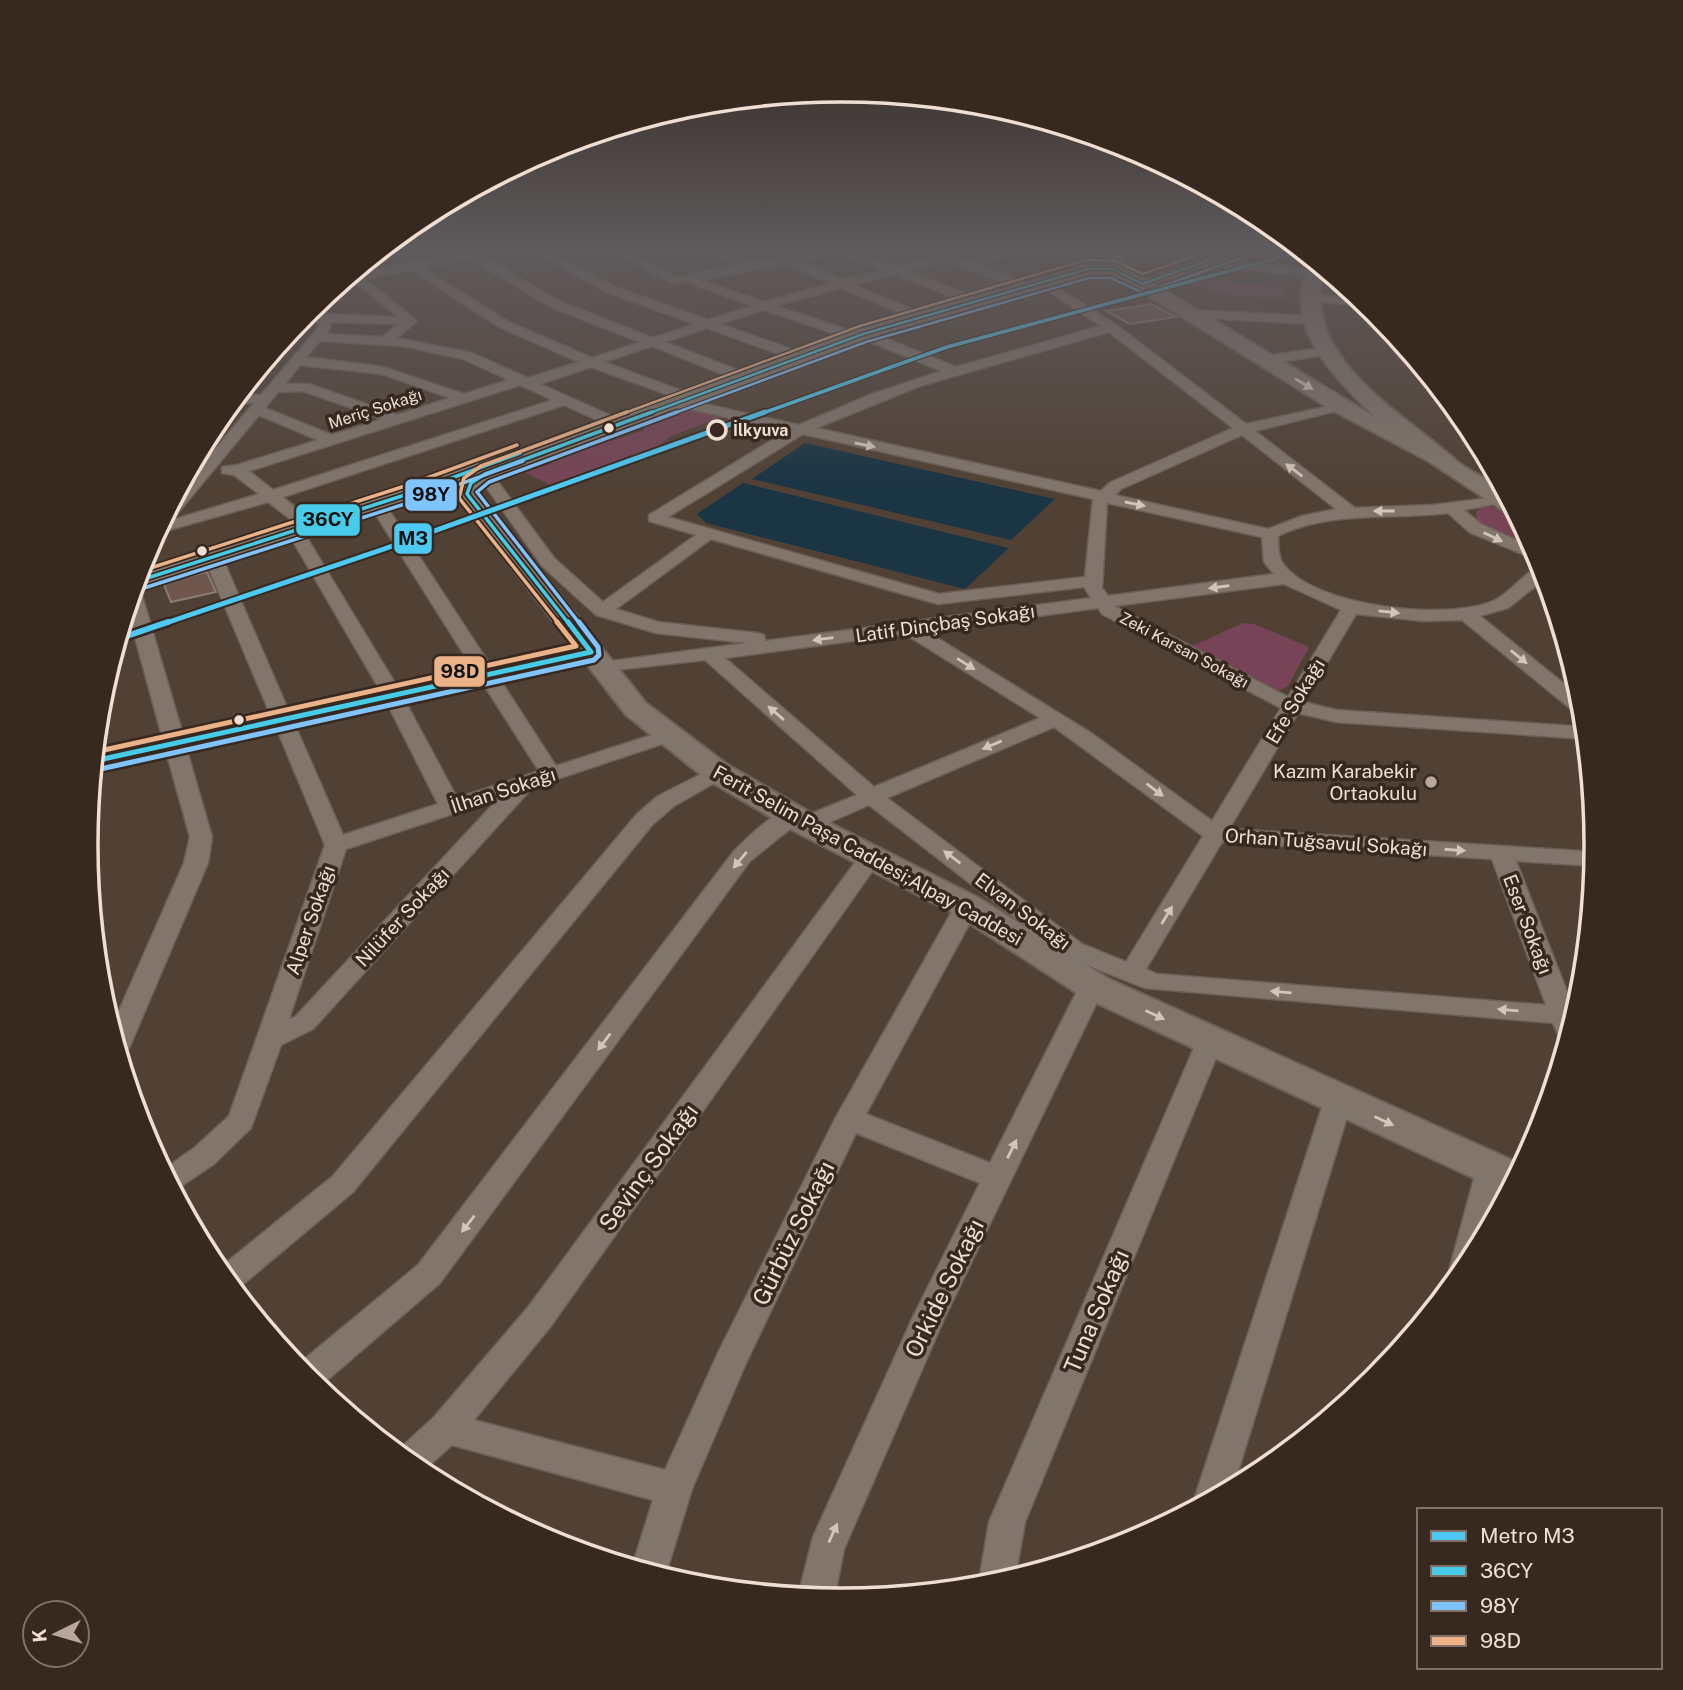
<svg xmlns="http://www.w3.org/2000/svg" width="1683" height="1690" viewBox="0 0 1683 1690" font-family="'Public Sans',sans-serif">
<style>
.green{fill:#764456}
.water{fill:#1a3544}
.building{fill:#6f574d;stroke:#8a7b73;stroke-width:2}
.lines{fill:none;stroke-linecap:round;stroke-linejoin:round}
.street-casing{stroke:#6d5f56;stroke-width:3}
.secondary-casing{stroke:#6d5f56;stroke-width:4}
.street{fill:#81756c;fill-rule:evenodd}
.secondary{fill:#81756c;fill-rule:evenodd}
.bus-1-far2-casing{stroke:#372920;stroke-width:5}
.bus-1-far1-casing{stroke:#372920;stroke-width:7}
.bus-1-casing{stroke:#372920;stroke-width:10}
.bus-2-far2-casing{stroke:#372920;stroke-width:5}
.bus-2-far1-casing{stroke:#372920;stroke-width:7}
.bus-2-casing{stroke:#372920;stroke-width:10}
.bus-3-far2-casing{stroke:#372920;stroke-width:5}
.bus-3-far1-casing{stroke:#372920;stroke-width:7}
.bus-3-casing{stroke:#372920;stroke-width:10}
.bus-1-far2{stroke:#46cce9;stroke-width:2.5}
.bus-1-far1{stroke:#46cce9;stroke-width:3.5}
.bus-1{stroke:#46cce9;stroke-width:5}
.bus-2-far2{stroke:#80c4ff;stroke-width:2.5}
.bus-2-far1{stroke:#80c4ff;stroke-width:3.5}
.bus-2{stroke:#80c4ff;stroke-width:5}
.bus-3-far2{stroke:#ebb288;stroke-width:2.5}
.bus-3-far1{stroke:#ebb288;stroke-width:3.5}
.bus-3{stroke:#ebb288;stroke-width:5}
.metro-1-far2-casing{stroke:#372920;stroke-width:6}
.metro-1-far1-casing{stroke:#372920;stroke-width:9}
.metro-1-casing{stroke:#372920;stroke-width:11}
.metro-1-far2{stroke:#4dc9f3;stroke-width:3.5}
.metro-1-far1{stroke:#4dc9f3;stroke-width:5}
.metro-1{stroke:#4dc9f3;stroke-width:6}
.oneway{fill:#d5c4b8}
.bus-dot{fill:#f1ded2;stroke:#372920;stroke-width:2.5}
.stop-dot{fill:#372920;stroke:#f1ded2;stroke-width:3.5}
.poi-dot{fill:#b9a79b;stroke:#372920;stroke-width:2.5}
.labels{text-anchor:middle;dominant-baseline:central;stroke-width:7;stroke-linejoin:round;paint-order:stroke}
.far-street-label{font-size:16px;fill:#f1ded2;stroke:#372920}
.far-stop-label{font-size:16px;font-weight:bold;fill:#f1ded2;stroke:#372920;text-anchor:start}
.street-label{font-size:19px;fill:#f1ded2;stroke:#372920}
.poi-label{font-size:19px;fill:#f1ded2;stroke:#372920;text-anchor:end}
.near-street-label{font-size:23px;fill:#f1ded2;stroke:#372920}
.rim{fill:none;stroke:#f1ded2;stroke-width:3.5}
.line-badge{stroke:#372920;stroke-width:2.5}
.pale-badge-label{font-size:19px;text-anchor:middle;font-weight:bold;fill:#111}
</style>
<rect width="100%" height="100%" fill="#514135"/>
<!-- green -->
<g class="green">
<path d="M1197,266h13l-8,20 -43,-2z"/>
<path d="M1211,281l74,6 -2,12 -75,-6z"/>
<path d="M1377,324l11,1 35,44 -19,-2 -27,-38z"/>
<path d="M689,406l38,9 -56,21 -15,13 -94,41 -37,-17 27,-10 -7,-4 58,-21 8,3 33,-11v-9z"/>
<path d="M1482,506c29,1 42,20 54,44l-59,-28 -1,-10z"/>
<path d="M1243,623l11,1 55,23 -21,39 -9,5 -89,-44z"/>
</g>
<!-- water -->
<g class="water">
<path d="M805,443l250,56 -44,41 -259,-61z"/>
<path d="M743,483l266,65 -44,41 -259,-66 -9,-9z"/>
</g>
<!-- building -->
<g class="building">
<path d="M1151,304l25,13 -46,7 -24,-13z"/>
<path d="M207,572l9,20 -45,10 -8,-20z"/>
</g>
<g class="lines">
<defs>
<g id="street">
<path d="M480,250h23l-21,6 79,46 92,36 42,-14 -87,-31 -77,-43h14l71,37 92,33 44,-14 -65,-24 -15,1 -63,-33h14l54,27 61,-11 -29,-16h14l28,13 72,-13h28l45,17 40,-10 -6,-4 4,-3 35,11 42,-11h18l-50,15 43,17 2,2 -6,4 -72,-27 -40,10 64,24 2,3 -6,4 -72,-28 -40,11 60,25v6l-4,1 -69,-29 -65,18 72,24v6l-4,1 -80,-27 -44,14 88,31v6h-10l-91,-33 -42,14 75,29v6h-10l-78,-31 -48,16 78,29 2,3 -6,4 121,27 73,-31 70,-23 -84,-34v-6h10l88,36 145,-41 -63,-42 -2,-2 6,-4 73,46 131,100 98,-21v6l-89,22 100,77 78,-3 72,-9v6l-41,8 17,14 55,25 6,13 -73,-30 -21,-19c-58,7 -116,-3 -170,23 0,9 0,19 4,26 28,45 169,60 213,38 17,-8 29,-29 48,-34l3,12 -38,30 -28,8 103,83 2,17 -8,-2 -115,-94 -39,1 -67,-7 -52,88 32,8 250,17 1,12 -251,-17 -38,-9 -69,116 368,23 -2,14 -79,-5 57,146 5,1 -10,34 -7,-2 -8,-17 -408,-35 -81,-32 -195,-151 -55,24 -8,2 -11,-6 -45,36 -310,422 -122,105 -22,-22 122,-101 316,-414c16,-15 43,-46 67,-40l2,6 54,-22 -152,-135 -108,12 -3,-4 10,-6 143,-19 -91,-10 -60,-18 -54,-49 -65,-92 8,-5 5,2 64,87 49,44 93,-67 -47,-14v-6l138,-84 -114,-26 -2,-3 6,-4 -86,-31 -51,17 74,33v6h-10l-40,-18 -281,92 34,29 -8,5 -8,-3 97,160 77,-16 -106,-168 8,-5 8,5 107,164 99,-22 9,6 -2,4 -99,22 57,88 114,-37 10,6 -3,4 -144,48 -220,242 -32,16 -30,83 -37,36 -40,27 -11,-21 31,-22 35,-32 96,-271 -49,-118 -90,20 26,90 -4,26 -78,183 -4,7 -7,2 -8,-26 73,-166 6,-26 -24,-86 -73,16 2,-12 68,-15 -36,-132 7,-21 7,5 42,143 88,-19 -67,-159 9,-5 9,5 67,155 92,-20 -94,-161 2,-4h12l-33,-25 -113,32 20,-38 79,-93h-22l6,-8h23l57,-67 -1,-7 -11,-9 6,-6 13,8 73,3 -44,-36 -12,1 9,-8zM840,254l43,16 -40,10 -44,-19zM470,259l83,49 87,34 -48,16 -85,-37 -84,-53zM785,264l46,19 -67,19 -64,-22zM411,270l88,57 80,35 -51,16 -56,-25 -75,-15 20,-17 -52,-42zM330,322l69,2 -17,13 -56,-3 4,-6zM1109,332l124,96 -124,55 -8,8 -285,-63 104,-42zM320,341l83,5 60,13 46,21 -45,14 -81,-27 -77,-10zM300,365l82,9 68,24 -53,17 -88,-31h-24zM520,385l33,15 -280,90 -24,-19zM303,391l80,28 -51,16 -67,-27 13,-16zM259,415l59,25 -81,25 -15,2v6l12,2 25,19 -87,26zM803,434l290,65 -8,78 -146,17 -271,-77zM1242,435l94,74 -34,7 -34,13 -153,-34 6,-6zM1107,503l155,34 2,25 10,12 -166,22 -6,-8zM711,539l227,65 146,-17 7,11 -326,43 -1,-6 -7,-2 -99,-11 -42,-13zM1284,584l57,26 -53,87 -174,-91zM1098,608l4,6 179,94 -69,113 -121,-88 -165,-102zM905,634l135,84 -166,69 -149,-129zM482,682l57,89 -82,27 -53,-99zM387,703l51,101 -95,31 -49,-112zM1054,727l149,109 -77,126 -44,-18 -195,-146zM498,799l-203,218 -6,2 57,-170zM1222,842l270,17 54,146 -389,-31 -11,-5z"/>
<path d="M1215,255l4,1v4l96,10 6,3 -6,3 -110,-10 -59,20 -10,-2z"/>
<path d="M1309,294l53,5 8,7 -65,-5 -2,-3z"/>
<path d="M1190,310l123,6 6,4 -6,4 -127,-7v-6z"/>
<path d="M1327,347l5,1v6l-68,10 -7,-4 7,-4z"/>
<path d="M717,766l11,6 -3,5 -51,29 -21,18 -300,368 -118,99 -18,-21 116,-94 304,-362 21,-18z"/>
<path d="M870,851l8,2 4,5 -4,5 -327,463 -77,94 191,50 53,-117 117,-234 120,-213 4,-5h16l4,5 -113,208 124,49 87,-172c10,-9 15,-13 28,-9l4,6 -12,14 -153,317 -100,230 -10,51 -36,-4 15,-59 99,-218 68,-136 -124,-50 -110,230 -54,126 -27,88 -33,-10 21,-67 -201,-55 -31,28 -25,-21 38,-35 95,-111 333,-453z"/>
<path d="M1210,1032l9,2 4,7 -198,481 -10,56 -37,9 11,-65 208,-481 4,-7z"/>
<path d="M1338,1091l10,3 4,7 -119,387 -35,20 -4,-8 130,-399 4,-7z"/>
<path d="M1491,1160l10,3 5,8c-11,41 -22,77 -49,110l-8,-10 27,-100 5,-8z"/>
</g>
<path id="secondary" d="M1119,250h27l-39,14 12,1 29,15 227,137c-34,-33 -84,-81 -72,-133 2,-9 4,-19 10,-25l12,9c-28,90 78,144 133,194 14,12 37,18 49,32 4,5 7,13 10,19l-12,-1 -75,-50 -98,-52 -196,-122 -27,-14 -10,-1 -219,61 -387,145 -12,7 -2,8 167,209 82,62 90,52 161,81 130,81 414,186 -15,29 -425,-197 -128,-83 -161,-83 -88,-52 -80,-64 -167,-216 -4,-5 6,-12 -328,107 5,-17 345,-113 8,-2 9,4 366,-135 215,-58 -3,-4 2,-4z"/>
</defs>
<!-- street casing -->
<use href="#street" class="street-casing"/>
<!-- secondary casing -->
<use href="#secondary" class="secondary-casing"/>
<!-- street -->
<use href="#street" class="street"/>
<!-- secondary -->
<use href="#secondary" class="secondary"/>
<defs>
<path id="bus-1-far2" d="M647,414l216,-80 225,-65h25l29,15 96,-34"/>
<g id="bus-1-far1">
<path d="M135,582l273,-88 112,-41"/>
<path d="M569,624l-102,-130 4,-11 14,-9 167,-62"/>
</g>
<path id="bus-1" d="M94,761l497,-109 -23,-30"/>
<path id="bus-2-far2" d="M672,414l194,-72 223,-64h22l32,15 98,-35"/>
<g id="bus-2-far1">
<path d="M138,590l273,-88 112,-41"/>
<path d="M580,624l-103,-132 12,-10 188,-70"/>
</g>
<path id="bus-2" d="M96,770l498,-110 5,-5 -1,-8 -19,-25"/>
<path id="bus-3-far2" d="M622,414l238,-88 226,-66 29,1 28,13 68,-24"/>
<g id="bus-3-far1">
<path d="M138,572l267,-86 112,-41"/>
<path d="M559,624l-100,-126 5,-20 17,-12 146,-54"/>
</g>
<path id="bus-3" d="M95,752l481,-106 -19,-24"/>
</defs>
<!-- bus-1-far2 casing -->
<use href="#bus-1-far2" class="bus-1-far2-casing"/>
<!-- bus-1-far1 casing -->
<use href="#bus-1-far1" class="bus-1-far1-casing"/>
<!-- bus-1 casing -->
<use href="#bus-1" class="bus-1-casing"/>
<!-- bus-2-far2 casing -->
<use href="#bus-2-far2" class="bus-2-far2-casing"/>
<!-- bus-2-far1 casing -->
<use href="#bus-2-far1" class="bus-2-far1-casing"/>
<!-- bus-2 casing -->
<use href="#bus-2" class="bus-2-casing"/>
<!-- bus-3-far2 casing -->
<use href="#bus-3-far2" class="bus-3-far2-casing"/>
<!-- bus-3-far1 casing -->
<use href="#bus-3-far1" class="bus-3-far1-casing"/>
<!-- bus-3 casing -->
<use href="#bus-3" class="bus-3-casing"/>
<!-- bus-1-far2 -->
<use href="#bus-1-far2" class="bus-1-far2"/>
<!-- bus-1-far1 -->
<use href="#bus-1-far1" class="bus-1-far1"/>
<!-- bus-1 -->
<use href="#bus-1" class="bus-1"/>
<!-- bus-2-far2 -->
<use href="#bus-2-far2" class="bus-2-far2"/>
<!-- bus-2-far1 -->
<use href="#bus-2-far1" class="bus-2-far1"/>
<!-- bus-2 -->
<use href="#bus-2" class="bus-2"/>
<!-- bus-3-far2 -->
<use href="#bus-3-far2" class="bus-3-far2"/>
<!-- bus-3-far1 -->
<use href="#bus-3-far1" class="bus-3-far1"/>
<!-- bus-3 -->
<use href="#bus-3" class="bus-3"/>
<defs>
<path id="metro-1-far2" d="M760,414l187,-67 356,-96"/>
<path id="metro-1-far1" d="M163,624l221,-75 381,-137"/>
<path id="metro-1" d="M118,639l50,-17"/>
</defs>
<!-- metro-1-far2 casing -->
<use href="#metro-1-far2" class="metro-1-far2-casing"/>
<!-- metro-1-far1 casing -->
<use href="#metro-1-far1" class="metro-1-far1-casing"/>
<!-- metro-1 casing -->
<use href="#metro-1" class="metro-1-casing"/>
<!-- metro-1-far2 -->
<use href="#metro-1-far2" class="metro-1-far2"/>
<!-- metro-1-far1 -->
<use href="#metro-1-far1" class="metro-1-far1"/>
<!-- metro-1 -->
<use href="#metro-1" class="metro-1"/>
</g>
<!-- one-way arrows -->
<defs><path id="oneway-solid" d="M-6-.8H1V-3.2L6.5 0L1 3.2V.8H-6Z" transform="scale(1.75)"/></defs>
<g class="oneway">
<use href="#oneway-solid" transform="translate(1304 384) rotate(31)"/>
<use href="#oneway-solid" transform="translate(865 445) rotate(12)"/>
<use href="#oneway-solid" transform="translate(1294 470) rotate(-143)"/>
<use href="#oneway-solid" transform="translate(1135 504) rotate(12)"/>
<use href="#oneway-solid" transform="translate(1384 511) rotate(180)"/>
<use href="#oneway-solid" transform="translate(1493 537) rotate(26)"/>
<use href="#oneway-solid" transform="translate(1219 587) rotate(172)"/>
<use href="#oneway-solid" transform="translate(1389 612) rotate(6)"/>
<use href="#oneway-solid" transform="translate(823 639) rotate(173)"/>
<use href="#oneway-solid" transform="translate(1519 657) rotate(39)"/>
<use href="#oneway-solid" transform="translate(966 664) rotate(32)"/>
<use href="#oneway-solid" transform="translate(776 713) rotate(-139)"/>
<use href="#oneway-solid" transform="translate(992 745) rotate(157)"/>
<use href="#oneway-solid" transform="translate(1155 790) rotate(37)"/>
<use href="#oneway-solid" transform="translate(1455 850) rotate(4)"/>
<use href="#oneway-solid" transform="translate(952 857) rotate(-143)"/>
<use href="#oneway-solid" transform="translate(740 860) rotate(130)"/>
<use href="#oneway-solid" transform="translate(1167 915) rotate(-59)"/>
<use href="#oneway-solid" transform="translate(1281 992) rotate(-175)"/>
<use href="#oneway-solid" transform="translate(1508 1010) rotate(-175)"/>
<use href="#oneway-solid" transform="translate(1155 1015) rotate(25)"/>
<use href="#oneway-solid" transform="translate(604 1042) rotate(127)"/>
<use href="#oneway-solid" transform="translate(1384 1121) rotate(25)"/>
<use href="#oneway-solid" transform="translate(1012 1149) rotate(-64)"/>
<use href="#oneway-solid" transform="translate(468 1224) rotate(128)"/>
<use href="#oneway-solid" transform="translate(833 1533) rotate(-66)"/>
</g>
<!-- sky -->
<linearGradient id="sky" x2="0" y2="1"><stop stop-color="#2d241d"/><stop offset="0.51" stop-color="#5f5a5c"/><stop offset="1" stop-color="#5f5a5c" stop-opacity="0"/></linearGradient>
<rect width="1683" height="487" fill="url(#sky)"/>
<!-- markers -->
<g class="bus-dot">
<circle cx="609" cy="428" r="6"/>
<circle cx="202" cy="551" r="6"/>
<circle cx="239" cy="720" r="6"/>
</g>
<circle class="stop-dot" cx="717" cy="430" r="9"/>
<circle class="poi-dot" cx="1431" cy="782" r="7"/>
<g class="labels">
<!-- far-street labels -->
<g class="far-street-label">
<text transform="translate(375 409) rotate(-18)">Meriç Sokağı</text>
<text transform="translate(1184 650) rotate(28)">Zeki Karsan Sokağı</text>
</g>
<!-- far-stop labels -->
<g class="far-stop-label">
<text x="733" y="430">İlkyuva</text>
</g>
<!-- street labels -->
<g class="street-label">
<text transform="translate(945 623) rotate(-8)">Latif Dinçbaş Sokağı</text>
<text transform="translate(1295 701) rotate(-59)">Efe Sokağı</text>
<text transform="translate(503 790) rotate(-18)">İlhan Sokağı</text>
<text transform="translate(1326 842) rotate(4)">Orhan Tuğsavul Sokağı</text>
<text transform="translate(868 855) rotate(29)">Ferit Selim Paşa Caddesi;Alpay Caddesi</text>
<text transform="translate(1023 911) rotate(37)">Elvan Sokağı</text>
<text transform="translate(402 917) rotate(-47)">Nilüfer Sokağı</text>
<text transform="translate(310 920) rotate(-71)">Alper Sokağı</text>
<text transform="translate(1528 924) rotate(69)">Eser Sokağı</text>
</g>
<!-- poi labels -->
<g class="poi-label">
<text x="1417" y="771">Kazım Karabekir<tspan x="1417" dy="22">Ortaokulu</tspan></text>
</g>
<!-- near-street labels -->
<g class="near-street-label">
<text transform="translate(648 1167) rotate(-54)">Sevinç Sokağı</text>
<text transform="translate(793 1233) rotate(-64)">Gürbüz Sokağı</text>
<text transform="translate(944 1288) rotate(-64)">Orkide Sokağı</text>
<text transform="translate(1096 1311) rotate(-67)">Tuna Sokağı</text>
</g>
</g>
<!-- crop -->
<path d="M0 0H1683V1690H0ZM98 845a743 743 0 1 1 1486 0a743 743 0 1 1-1486 0Z" fill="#372920" fill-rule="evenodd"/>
<path class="rim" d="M98 845a743 743 0 1 1 1486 0a743 743 0 1 1-1486 0Z"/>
<g class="line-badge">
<rect x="404" y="478" width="54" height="34" rx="7" fill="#80c4ff"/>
<rect x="295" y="503" width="66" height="34" rx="7" fill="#46cce9"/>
<rect x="393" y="522" width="40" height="33" rx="7" fill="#4dc9f3"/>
<rect x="433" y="655" width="53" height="33" rx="7" fill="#ebb288"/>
</g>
<g class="pale-badge-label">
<text x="431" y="501">98Y</text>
<text x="328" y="526">36CY</text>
<text x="413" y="545">M3</text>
<text x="460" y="678">98D</text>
</g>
<!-- legend -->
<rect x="1417" y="1508" width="245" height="161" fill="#372920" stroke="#817167" stroke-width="2"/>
<rect x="1431" y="1531" width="35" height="10" fill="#4dc9f3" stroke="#817167" stroke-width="2"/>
<text x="1480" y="1543" font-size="21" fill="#f1ded2">Metro M3</text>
<rect x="1431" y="1566" width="35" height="10" fill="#46cce9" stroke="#817167" stroke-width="2"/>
<text x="1480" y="1578" font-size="21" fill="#f1ded2">36CY</text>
<rect x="1431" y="1601" width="35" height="10" fill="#80c4ff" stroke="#817167" stroke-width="2"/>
<text x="1480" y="1613" font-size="21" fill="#f1ded2">98Y</text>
<rect x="1431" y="1636" width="35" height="10" fill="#ebb288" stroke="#817167" stroke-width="2"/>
<text x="1480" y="1648" font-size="21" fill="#f1ded2">98D</text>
<!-- north arrow -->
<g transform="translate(56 1634) rotate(265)"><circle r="33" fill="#372920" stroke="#817167" stroke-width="2"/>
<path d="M0-5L12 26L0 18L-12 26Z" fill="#b9a79b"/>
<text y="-10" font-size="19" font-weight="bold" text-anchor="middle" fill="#f1ded2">K</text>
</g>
</svg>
